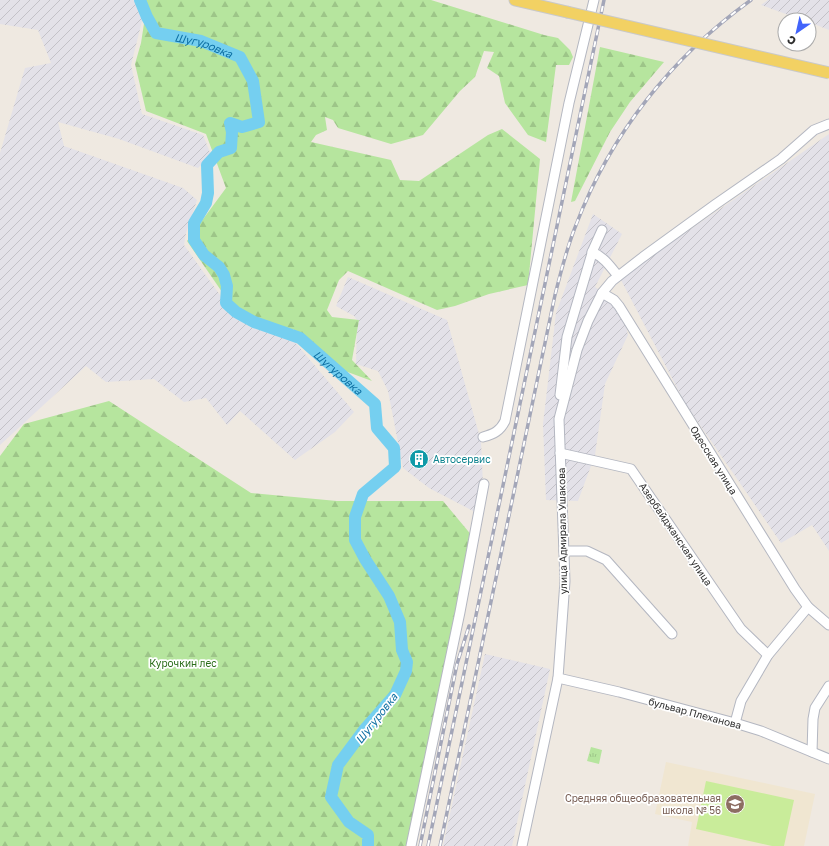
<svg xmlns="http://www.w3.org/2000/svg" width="829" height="846" viewBox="0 0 829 846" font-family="'Golos Text',sans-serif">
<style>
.industrial{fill:url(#industrial-furrows)}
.education{fill:#f0e6d1}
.grass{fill:url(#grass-tufts)}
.forest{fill:url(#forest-firs)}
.pitch{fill:#c9ec9a}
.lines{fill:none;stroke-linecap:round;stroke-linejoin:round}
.river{stroke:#75cff0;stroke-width:12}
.minor-casing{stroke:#b4b7c1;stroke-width:11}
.major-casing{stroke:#c9c9c9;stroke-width:13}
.minor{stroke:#fff;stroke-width:9}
.major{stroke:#f2d163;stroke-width:11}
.rail-casing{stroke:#a3a6b8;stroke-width:3.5}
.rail{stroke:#fff;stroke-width:2;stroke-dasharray:6;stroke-linecap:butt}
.major-bridge-casing{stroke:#c9c9c9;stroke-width:13;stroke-linecap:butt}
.major-bridge{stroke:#f2d163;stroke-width:11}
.labels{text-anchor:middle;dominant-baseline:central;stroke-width:3.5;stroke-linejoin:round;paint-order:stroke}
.culture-label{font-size:10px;fill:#0d838f;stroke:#fff;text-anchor:start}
.street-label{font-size:10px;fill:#2e2e2e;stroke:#fff}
.park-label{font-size:10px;fill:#2c6e1b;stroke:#fff}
.education-label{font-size:10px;fill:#785e54;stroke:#fff;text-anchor:end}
.water-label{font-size:11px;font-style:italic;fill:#0d6fa3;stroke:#fff}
</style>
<defs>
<pattern id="industrial-furrows" width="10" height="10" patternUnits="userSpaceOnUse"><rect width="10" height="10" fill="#e3e1e8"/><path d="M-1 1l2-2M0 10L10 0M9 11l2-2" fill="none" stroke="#c3c1c7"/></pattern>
<pattern id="grass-tufts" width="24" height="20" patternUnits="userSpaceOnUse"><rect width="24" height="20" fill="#b6e59e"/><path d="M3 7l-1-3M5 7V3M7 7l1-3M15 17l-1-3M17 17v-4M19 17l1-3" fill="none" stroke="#9dc588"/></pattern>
<pattern id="forest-firs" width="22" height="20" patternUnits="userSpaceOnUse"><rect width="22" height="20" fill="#b6e59e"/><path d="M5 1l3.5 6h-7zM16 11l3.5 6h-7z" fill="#9dc588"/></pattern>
</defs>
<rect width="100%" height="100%" fill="#efe9e1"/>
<!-- industrial -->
<g class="industrial">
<path d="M0,0h136l7,17 -12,48 11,49 61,21 8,20 -13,13 -79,-29 -61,-17 6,24 119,42 14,12 -11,33 -2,12 36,50 6,15 24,17 44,14 60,71 -19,20 -40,28 -55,-49 -13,14 -21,-27 -22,4 -30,-23 -48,3 -20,-16 -86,79v-292l25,-85 26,-5 -13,-33 -38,-6z"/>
<path d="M768,0h61v30l-20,-8v-2h-7l-41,-15z"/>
<path d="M829,134v417l-17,-26 -31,18 -96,-140 -65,-125z"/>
<path d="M593,214l29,20 -27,53 26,18 7,30 -23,49 -10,71 -17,46 -32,-1 -3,-76 13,-111z"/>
<path d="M348,277l99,43 34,121 2,44 -8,27 -46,-24 -26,-20 -15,-77 -10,-20 -22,-7 1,-44 -3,-4 -18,-10z"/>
<path d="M485,654l65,15 -38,177h-69z"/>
</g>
<!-- education -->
<path class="education" d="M666,762l149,32 -11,52h-116l4,-24 -37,-8z"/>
<!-- grass -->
<path class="grass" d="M591,747l11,3 -3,14 -12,-3z"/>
<!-- forest -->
<g class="forest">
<path d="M138,0h293l113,35 14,3 12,12 3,7 -4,8h-13l-10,77 -18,-7 -23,-32 -6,-27 -12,-8 7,-16 -10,-1 -9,26 -15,14 -37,44 -32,9 -53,-16 -5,-8 -8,-3 2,13 -11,5 -5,7 80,18 9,20 19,1 69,-46 14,-6 38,30 -12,126 -39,9 -34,12 -18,4 -89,-39 -9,9 -12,30 5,7 27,3 -7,40 20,21 -38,-14 -41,-38 -20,4 -42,-28 -44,-64 39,-53 -20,-54 -60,-23 -11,-47 6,-21 4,-26z"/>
<path d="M600,47l64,15 -34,40 -20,30 -35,69 -4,1z"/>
<path d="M109,401l142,92 86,8h106l30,36 -67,309h-406v-390l24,-32z"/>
</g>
<!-- pitch -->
<path class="pitch" d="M706,781l88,19 -10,46h-12l-76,-17z"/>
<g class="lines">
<!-- river -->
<path class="river" id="s1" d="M140,0l7,17 9,16 45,8 39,16 13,24 6,41 -17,5 -12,-4 2,9 -1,16 -12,4 -12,13 1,28 -2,10 -12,20v17l10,15 15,12 5,8 3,11 -1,17 10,9 18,10 46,16 75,66 2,24 17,20 1,19 -32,27 -8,23v23l10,19 24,37 11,26 2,28 5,12 -1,9 -11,24 -31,35 -26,35 -7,32 18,25 19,13v11"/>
<defs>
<g id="minor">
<path d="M592,252c12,5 18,14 26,24"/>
<path d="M602,293l12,7 5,6 176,283 13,18 21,18"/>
<path d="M560,395l7,-58 26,-87 9,-20"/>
<path d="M483,437c11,-3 17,-6 22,-16l64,-318 25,-103"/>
<path d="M560,453l71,16 110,160 27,26"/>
<path d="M564,551h23l19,9 66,74"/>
<path d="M558,678l61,14 116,31 26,8 68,28"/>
<path d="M735,723l6,-22 27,-46 40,-48"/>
<path d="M812,752l1,-33 2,-11 14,-22"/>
<path d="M411,846l49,-234 24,-128"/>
<path d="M522,846l36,-168 7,-97 -6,-162 18,-69 11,-29 14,-28 10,-12 31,-24 73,-53 65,-45 33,-29 15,-6"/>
</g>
<path id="major" d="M515,0l52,12"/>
</defs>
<!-- minor casing -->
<use href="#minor" class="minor-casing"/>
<!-- major casing -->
<use href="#major" class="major-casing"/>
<!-- minor -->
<use href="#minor" class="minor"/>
<!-- major -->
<use href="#major" class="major"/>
<defs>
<g id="rail">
<path d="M420,846l37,-182 12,-38"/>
<path d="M428,846l176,-846"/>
<path d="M440,846l115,-551c6,-24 12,-48 21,-70 35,-92 96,-168 175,-225"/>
</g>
</defs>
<!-- rail casing -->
<use href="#rail" class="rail-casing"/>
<!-- rail -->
<use href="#rail" class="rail"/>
<defs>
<path id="major-bridge" d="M567,12l262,61"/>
</defs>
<!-- major-bridge casing -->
<use href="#major-bridge" class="major-bridge-casing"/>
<!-- major-bridge -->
<use href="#major-bridge" class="major-bridge"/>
</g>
<!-- icons -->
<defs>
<symbol id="building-disc" viewBox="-11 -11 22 22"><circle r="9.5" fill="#0f9aa8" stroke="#fff"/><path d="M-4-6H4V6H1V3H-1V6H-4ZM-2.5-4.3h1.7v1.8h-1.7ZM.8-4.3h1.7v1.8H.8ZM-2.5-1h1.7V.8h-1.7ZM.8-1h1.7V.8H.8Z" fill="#fff"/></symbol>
<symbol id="school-disc" viewBox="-11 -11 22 22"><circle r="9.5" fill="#8d6e63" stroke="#fff"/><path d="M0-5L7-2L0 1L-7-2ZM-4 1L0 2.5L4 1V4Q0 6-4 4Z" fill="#fff"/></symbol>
</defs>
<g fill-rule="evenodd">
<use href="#building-disc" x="408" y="448" width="22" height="22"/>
<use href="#school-disc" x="724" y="793" width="22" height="22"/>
</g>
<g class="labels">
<!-- culture labels -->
<g class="culture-label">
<text x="433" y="459">Автосервис</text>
</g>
<!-- street labels -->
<g class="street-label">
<text transform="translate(714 460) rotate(58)">Одесская улица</text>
<text transform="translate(562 531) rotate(-91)">улица Адмирала Ушакова</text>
<text transform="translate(676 534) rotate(56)">Азербайджанская улица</text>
<text transform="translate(695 713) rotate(15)">бульвар Плеханова</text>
</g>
<!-- park labels -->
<g class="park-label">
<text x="183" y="663">Курочкин лес</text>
</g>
<!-- education labels -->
<g class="education-label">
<text x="721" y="798">Средняя общеобразовательная<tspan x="721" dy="12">школа № 56</tspan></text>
</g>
<!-- water labels -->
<g class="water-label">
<text stroke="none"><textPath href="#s1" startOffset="86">Шугуровка</textPath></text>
<text stroke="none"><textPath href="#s1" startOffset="567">Шугуровка</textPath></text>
<text transform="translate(376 718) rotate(-52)">Шугуровка</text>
</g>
</g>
<!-- north arrow -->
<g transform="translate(797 32) rotate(214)"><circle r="19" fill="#ffffff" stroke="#ababab"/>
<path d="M0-3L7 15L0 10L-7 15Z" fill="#4264fb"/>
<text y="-6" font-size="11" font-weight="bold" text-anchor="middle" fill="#2e2e2e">С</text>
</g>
</svg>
